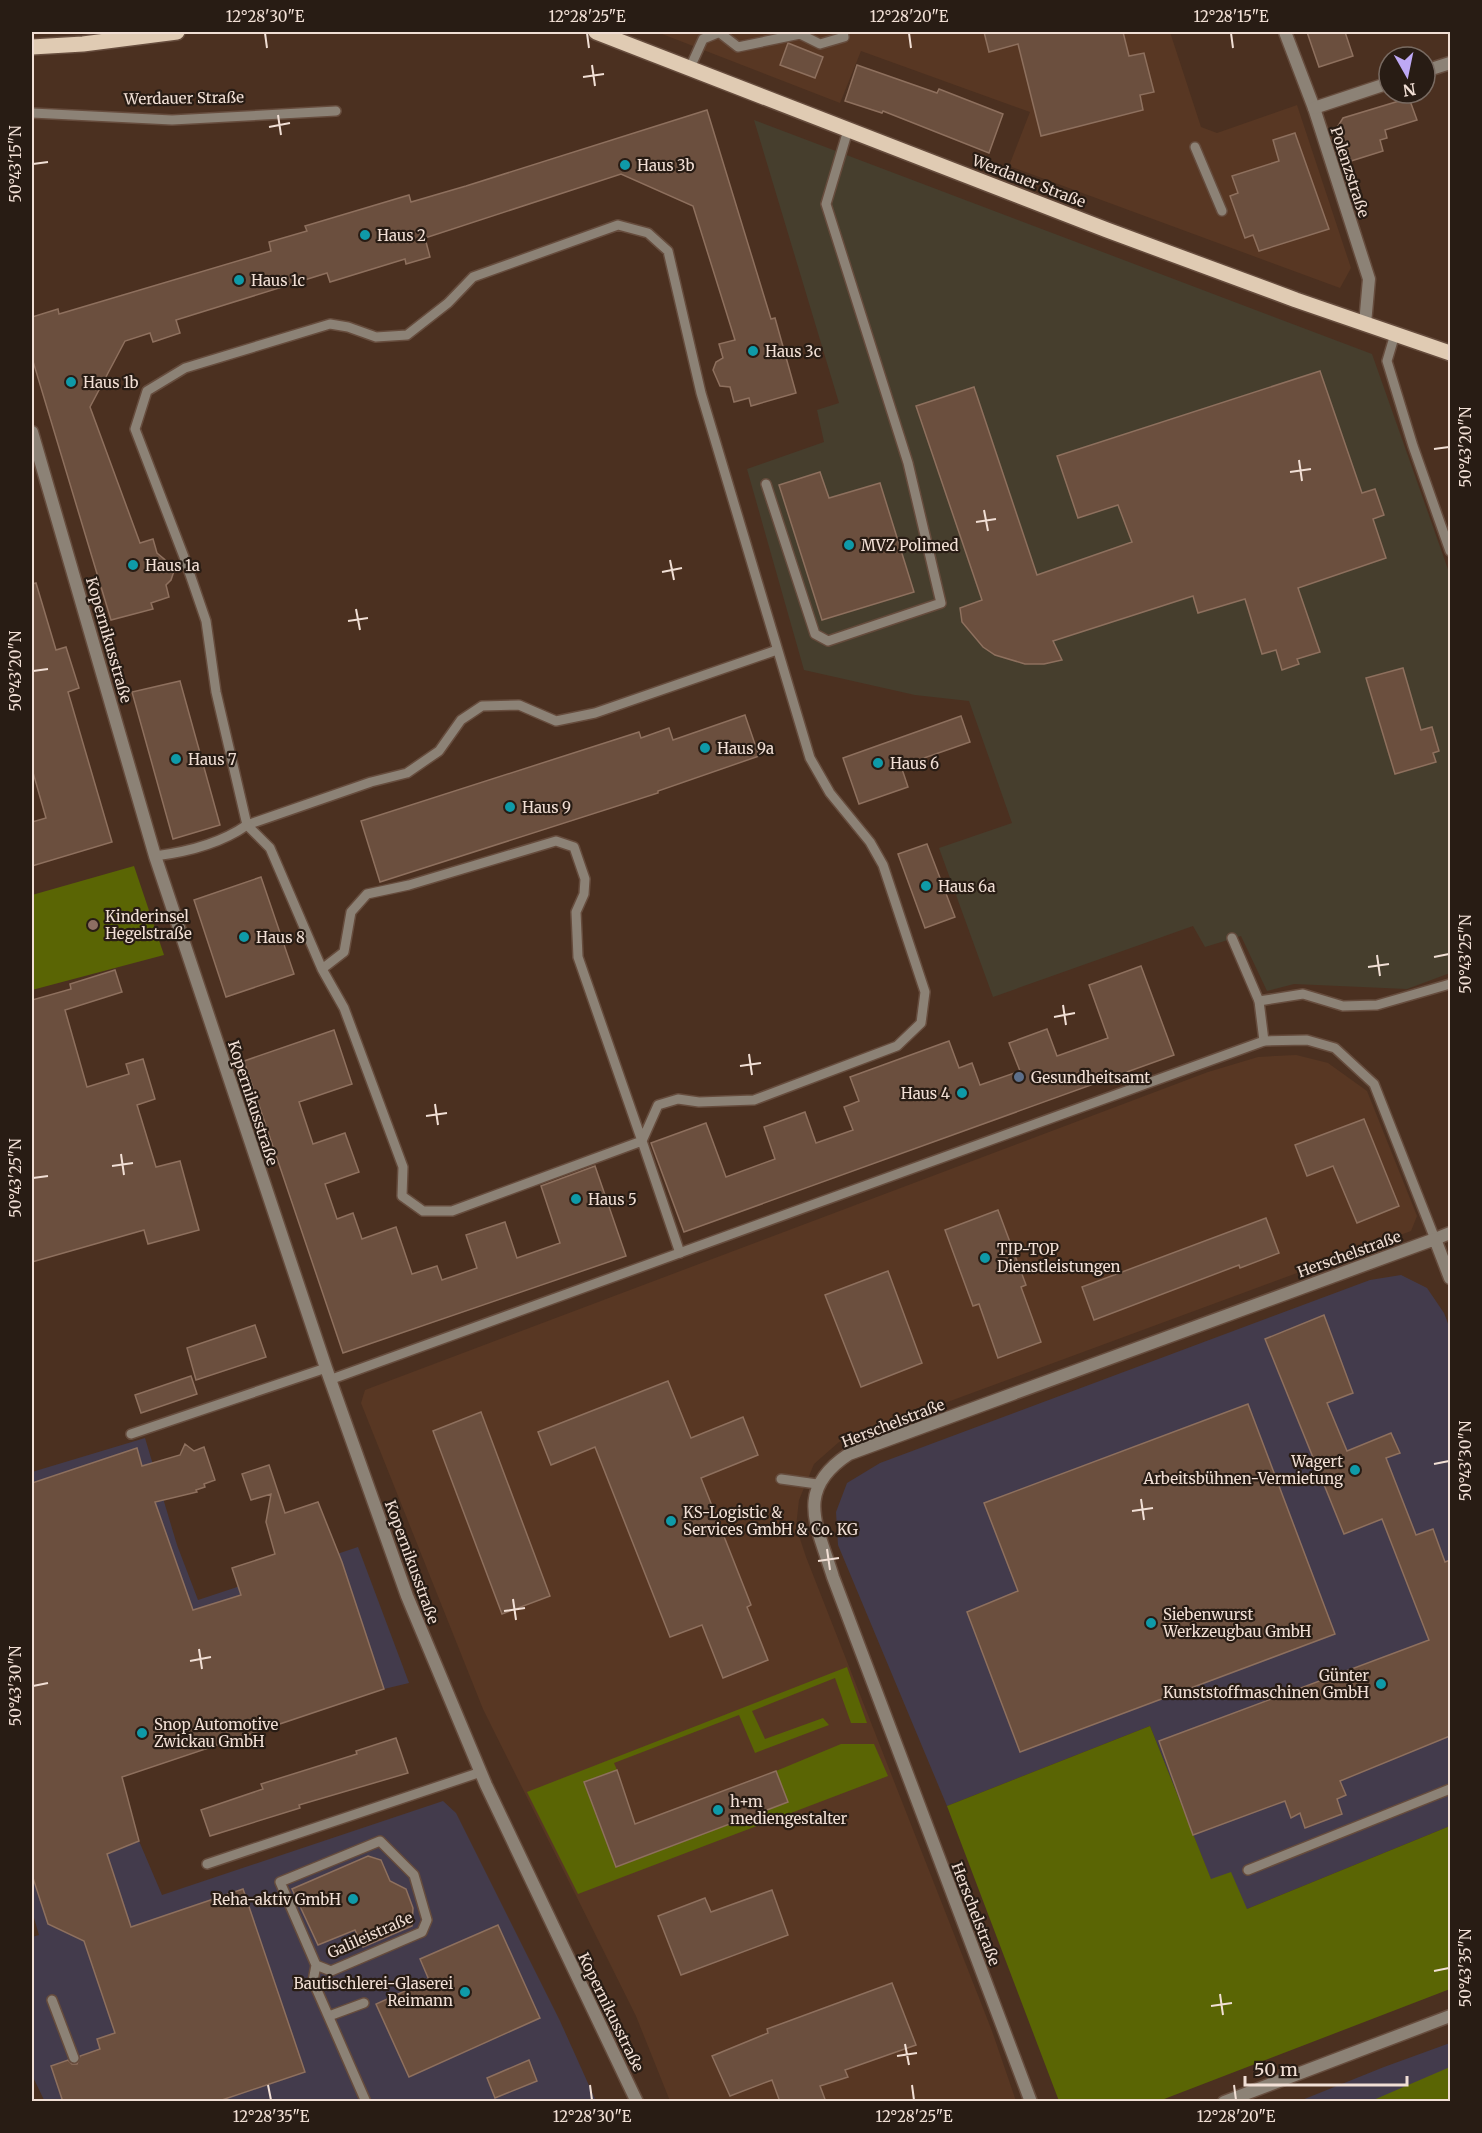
<svg xmlns="http://www.w3.org/2000/svg" width="1482" height="2133" viewBox="0 0 1482 2133" font-family="Merriweather,serif">
<style>
.built{fill:#583723}
.industrial{fill:#433b4c}
.medical{fill:#463e2d}
.green{fill:#5a6504}
.building{fill:#6b4f3e;stroke:#8e705e;stroke-width:1.5}
.lines{fill:none;stroke-linecap:round;stroke-linejoin:round}
.service-casing{stroke:#664c3d;stroke-width:12}
.minor-casing{stroke:#664c3d;stroke-width:15}
.tertiary-casing{stroke:#664c3d;stroke-width:15}
.primary-casing{stroke:#664c3d;stroke-width:18}
.service{stroke:#8c8276;stroke-width:9}
.minor{stroke:#8c8276;stroke-width:12}
.tertiary{stroke:#8c8276;stroke-width:12}
.primary{stroke:#e0cbb3;stroke-width:15}
.ticks{fill:none;stroke:#f1dfd5;stroke-width:2}
.culture-dot{fill:#0f9aa8;stroke:#281c14;stroke-width:2}
.education-dot{fill:#8d6e63;stroke:#281c14;stroke-width:2}
.service-dot{fill:#5c6f8a;stroke:#281c14;stroke-width:2}
.labels{text-anchor:middle;dominant-baseline:central;stroke-width:4.5;stroke-linejoin:round;paint-order:stroke}
.street-label{font-size:15px;fill:#f1dfd5;stroke:#281c14}
.poi-label{font-size:15px;fill:#f1dfd5;stroke:#281c14;text-anchor:start}
.neatline{fill:none;stroke:#f1dfd5;stroke-width:2}
.ticks-label{font-size:15px;text-anchor:middle;fill:#f1dfd5}
</style>
<rect width="100%" height="100%" fill="#4b3020"/>
<!-- built -->
<g class="built">
<path d="M657,32h513l31,95 16,6 80,-28 54,163 -11,20 -331,-122 21,-54 -169,-61 -21,52z"/>
<path d="M1296,1055l32,8 39,28 50,125 -6,15 -572,211 -25,22 -15,36 -3,27 10,30 186,474 24,70h-346l-34,-85 -153,-307 -122,-306 4,-13 843,-318 50,-15z"/>
</g>
<!-- industrial -->
<g class="industrial">
<path d="M1401,1275l26,13 17,25 6,16v497l-203,83 -36,-29 -61,-154 -203,80 -109,-261 -2,-33 11,-29 33,-20 490,-183z"/>
<path d="M145,1438l32,107 21,55 160,-53 51,136 -25,6 -262,88 17,64 23,54 281,-94 13,12 104,208 36,80 -551,1 -13,-27v-138l7,-2 -7,-24v-439z"/>
<path d="M1450,2043v58l-153,1 87,-35z"/>
</g>
<!-- medical -->
<path class="medical" d="M754,120l618,234 78,221v398l-43,16 -113,-5 -27,7 -26,-55 -36,11 -12,-21 -200,71 -54,-149 73,-25 -43,-122 -54,-6 -111,-25 -57,-201 77,-27 -7,-32 22,-7z"/>
<!-- green -->
<g class="green">
<path d="M134,866l30,89 -132,35v-95z"/>
<path d="M847,1667l20,56h-16l-16,-45 -83,33 13,28 58,-21 6,7 -74,28 -16,-38 -125,48 3,7 -33,12 33,85 170,-65 -11,-31 65,-27h33l14,32 -310,118 -51,-102z"/>
<path d="M1150,1726l61,153 20,-7 16,37 203,-83v163l-291,112h-100l-112,-295z"/>
<path d="M1450,2067v34h-79z"/>
</g>
<!-- building -->
<g class="building">
<path d="M984,32h139l6,24 15,-3 10,39 -14,3 3,15 -102,26 -23,-92 -29,8z"/>
<path d="M1307,32h38l8,24 -34,11z"/>
<path d="M788,43l35,14 -8,21 -35,-13z"/>
<path d="M857,65l80,28 2,-4 64,25 -14,39 -106,-42 -1,2 -37,-12z"/>
<path d="M1409,98l8,22 -32,10 2,8 -7,2 3,11 -32,10 -13,-35 5,-8z"/>
<path d="M707,110l64,209 4,-1 21,75 -45,13 -2,-8 -15,4 -4,-15 -10,-1 -7,-16 3,-8 7,-4 -4,-14 16,-4 -42,-134 -72,-32 -196,64 5,19 -24,7 -1,-5 -75,23 -3,-9 -151,47 4,13 -27,9 -3,-9 -25,8 -35,66 50,136 13,-4 4,14 18,15 -4,12 -5,5 3,12 -18,6 2,6 -42,11 -79,-262v-41l26,-8 1,5 212,-63 -2,-9 38,-11 -2,-5 104,-31 2,7 55,-16z"/>
<path d="M1295,133l34,96 -70,22 -6,-16 -8,3 -15,-42 8,-3 -6,-17 47,-15 -6,-21z"/>
<path d="M1320,371l42,122 13,-4 9,26 -11,4 13,39 -88,30 22,64 -23,7 2,5 -17,6 -6,-20 -14,4 -17,-55 -47,14 -5,-17 -140,45 9,19 -18,4h-19l-30,-9 -12,-8 -21,-25 -2,-14 22,-8 -66,-194 58,-19 63,188 95,-33 -14,-37 -40,13 -21,-62z"/>
<path d="M820,472l9,26 51,-15 34,109 -92,28 -43,-135z"/>
<path d="M36,583l20,67 10,-3 13,41 -11,4 44,150 -80,24v-44l14,-4 -14,-49v-185z"/>
<path d="M1403,668l18,62 11,-3 7,24 -6,2 3,9 -41,12 -29,-96z"/>
<path d="M180,681l40,144 -47,14 -41,-147z"/>
<path d="M745,715l14,41 -101,35v2l-278,89 -19,-61 278,-89 2,6 28,-10 4,12z"/>
<path d="M961,716l9,26 -69,24 7,21 -49,17 -16,-46z"/>
<path d="M927,844l28,73 -30,11 -27,-74z"/>
<path d="M261,877l33,97 -68,23 -32,-97z"/>
<path d="M1141,966l33,89 -490,177 -33,-89 55,-20 20,54 49,-18 -11,-32 41,-15 11,31 37,-13 -9,-23 15,-6 -9,-24 99,-36 10,27 13,-5 8,22 40,-14 -11,-28 38,-14 10,27 51,-18 -19,-53z"/>
<path d="M115,970l7,22 -57,18 22,77 42,-13 -3,-10 17,-5 12,40 -18,6 19,62 24,-6 19,69 -51,14 -4,-14 -112,32v-262l39,-11 -1,-5z"/>
<path d="M334,1030l18,54 -53,18 14,42 32,-11 14,39 -34,12 12,35 16,-6 9,26 34,-12 16,47 25,-8 5,14 35,-12 -11,-33 39,-13 12,36 43,-15 -19,-57 54,-20 31,90 -283,97 -99,-292z"/>
<path d="M1364,1119l35,87 -42,17 -24,-57 -26,10 -12,-31z"/>
<path d="M998,1210l28,75 -5,2 20,55 -43,16 -19,-54 -6,2 -28,-76z"/>
<path d="M1266,1218l13,35 -39,15 -1,-3 -145,55 -12,-33z"/>
<path d="M888,1271l34,92 -61,24 -36,-92z"/>
<path d="M1324,1315l29,78 -26,10 20,48 44,-18 9,20 -14,5 30,77 17,-6 12,33 5,-2v176l-110,45 6,14 -9,4 5,15 -37,14 -5,-15 -9,5 -6,-17 -92,34 -34,-94 270,-101 -47,-121 -38,15 -79,-195z"/>
<path d="M255,1325l11,32 -70,23 -9,-32z"/>
<path d="M191,1376l6,18 -56,19 -6,-18z"/>
<path d="M668,1381l23,57 52,-21 15,38 -57,23 50,127 -4,2 21,53 -45,18 -21,-53 -32,12 -75,-190 -44,18 -13,-33z"/>
<path d="M1248,1404l87,230 -315,118 -53,-140 51,-21 -34,-88z"/>
<path d="M481,1412l69,184 -48,18 -69,-183z"/>
<path d="M185,1444l9,7 10,-4 11,33 -11,4 1,3 -9,3 1,2 -42,10 38,108 48,-15 -9,-27 43,-14 -9,-32 5,-28 -20,6 -9,-26 27,-9 16,48 33,-11 24,60 42,127 -262,88 17,64 -32,13 24,73 112,-38 62,183 -89,30h-153l-12,-36 17,-6 4,4h5l3,-8 20,-7 -3,-10 18,-6 -31,-92 -36,-17 -16,-49v-392l105,-35 5,18 38,-11z"/>
<path d="M396,1738l12,35 -109,32 1,3 -90,28 -9,-26 62,-21 -2,-5 96,-30 -1,-3z"/>
<path d="M617,1770l18,54 141,-53 12,31 -172,65 -32,-85z"/>
<path d="M368,1856l13,4 9,21 16,8 7,19 -1,18 -49,21 -8,-17 -37,15 -26,-56z"/>
<path d="M772,1890l16,45 -107,40 -23,-59 47,-18 6,14z"/>
<path d="M498,1925l42,93 -131,59 -33,-73 53,-24 -9,-21z"/>
<path d="M892,1983l24,62 -71,25 3,7 -28,9 6,16h-46l-8,-22 -42,16 -18,-40 56,-23 -1,-4z"/>
<path d="M529,2060l8,21 -42,17 -8,-20z"/>
</g>
<g class="lines">
<defs>
<g id="service">
<path d="M720,33l18,14 62,-13 20,10 24,-7 -1,-5"/>
<path d="M689,70l14,-31 17,-7"/>
<path d="M32,113l140,7 164,-9"/>
<path d="M1195,147l27,64"/>
<path d="M1395,334l-8,27 26,85 37,105"/>
<path d="M766,484l49,150 13,7 113,-38 -33,-140 -82,-259 22,-74"/>
<path d="M155,856c32,-4 65,-12 92,-31l124,-43 36,-9 32,-22 22,-31 21,-14 37,-1 37,16 39,-8 182,-63"/>
<path d="M1232,938l27,63 5,40"/>
<path d="M322,969l22,-17 7,-40 16,-18 42,-9 147,-44 18,6 11,32 -1,15 -8,18 2,45 64,184 -190,70h-29l-21,-15 1,-29 -59,-159 -22,-39 -52,-121 -23,-23 -31,-133 -10,-71 -22,-64 -49,-128 12,-38 38,-23 145,-44 18,3 28,10 31,-2 41,-32 25,-26 145,-52 30,8 20,18 33,142 109,365 20,35 40,49 13,23 42,127 -4,31 -24,23 -143,54 -55,2 -21,-3 -20,6 -16,36 38,112"/>
<path d="M1259,1001l44,-7 40,12 34,-1 73,-21"/>
<path d="M332,1379l932,-338 43,-1 28,8 39,36 61,155"/>
<path d="M131,1434l195,-66"/>
<path d="M781,1479l36,5"/>
<path d="M207,1864l274,-92"/>
<path d="M1248,1870l202,-81"/>
<path d="M316,1965l15,6 91,-39 5,-12 -13,-45 -34,-34 -100,41 36,83 -3,16 53,121"/>
<path d="M52,2000l22,58"/>
<path d="M329,2016l35,-13"/>
</g>
<g id="minor">
<path d="M1285,32l29,76 55,171 -4,45"/>
<path d="M1425,71l25,-8"/>
<path d="M1314,108l75,-25"/>
<path d="M1435,1239l15,-6"/>
<path d="M1031,2102l-198,-525c-16,-52 -39,-87 16,-123l586,-215 15,39"/>
<path d="M1224,2102l226,-86"/>
</g>
<path id="tertiary" d="M32,432l123,424 171,512 81,228 79,189 151,317"/>
<g id="primary">
<path d="M596,32l511,198 189,70 154,53"/>
<path d="M32,47l51,-3 94,-12"/>
</g>
</defs>
<!-- service casing -->
<use href="#service" class="service-casing"/>
<!-- minor casing -->
<use href="#minor" class="minor-casing"/>
<!-- tertiary casing -->
<use href="#tertiary" class="tertiary-casing"/>
<!-- primary casing -->
<use href="#primary" class="primary-casing"/>
<!-- service -->
<use href="#service" class="service"/>
<!-- minor -->
<use href="#minor" class="minor"/>
<!-- tertiary -->
<use href="#tertiary" class="tertiary"/>
<!-- primary -->
<use href="#primary" class="primary"/>
</g>
<!-- ticks -->
<path class="ticks" d="M265,33l2,15M587,33l2,15M909,33l2,15M1231,33l2,15M592,65l3,21M583,77l21,-3M278,115l3,20M269,127l21,-4M33,164l15,-2M1434,449l15,-2M1299,460l3,21M1290,472l21,-3M984,510l4,21M976,522l20,-3M670,560l4,20M662,572l20,-4M356,609l4,21M348,621l20,-3M33,671l15,-2M1377,955l3,21M1434,957l15,-3M1368,967l21,-3M1063,1005l3,20M1054,1017l21,-4M749,1054l3,21M740,1066l21,-3M435,1104l3,21M426,1116l21,-3M121,1154l3,21M112,1166l21,-3M33,1178l15,-2M1434,1464l15,-3M1141,1499l3,21M1132,1511l21,-3M827,1549l3,21M818,1561l21,-3M513,1599l3,21M504,1611l21,-3M199,1649l3,20M190,1661l21,-4M33,1686l15,-3M1434,1971l15,-3M1220,1994l3,21M1211,2006l21,-3M905,2044l4,21M897,2056l20,-3M268,2085l3,15M590,2085l2,15M912,2085l2,15M1234,2085l2,15"/>
<!-- markers -->
<g class="culture-dot">
<circle cx="625" cy="165" r="6"/>
<circle cx="365" cy="235" r="6"/>
<circle cx="239" cy="280" r="6"/>
<circle cx="753" cy="351" r="6"/>
<circle cx="71" cy="382" r="6"/>
<circle cx="849" cy="545" r="6"/>
<circle cx="133" cy="565" r="6"/>
<circle cx="705" cy="748" r="6"/>
<circle cx="176" cy="759" r="6"/>
<circle cx="878" cy="763" r="6"/>
<circle cx="510" cy="807" r="6"/>
<circle cx="926" cy="886" r="6"/>
<circle cx="244" cy="937" r="6"/>
<circle cx="962" cy="1093" r="6"/>
<circle cx="576" cy="1199" r="6"/>
<circle cx="985" cy="1258" r="6"/>
<circle cx="1355" cy="1470" r="6"/>
<circle cx="671" cy="1521" r="6"/>
<circle cx="1151" cy="1623" r="6"/>
<circle cx="1381" cy="1684" r="6"/>
<circle cx="142" cy="1733" r="6"/>
<circle cx="718" cy="1810" r="6"/>
<circle cx="353" cy="1899" r="6"/>
<circle cx="465" cy="1992" r="6"/>
</g>
<circle class="education-dot" cx="93" cy="925" r="6"/>
<circle class="service-dot" cx="1019" cy="1077" r="6"/>
<g class="labels">
<!-- street labels -->
<g class="street-label">
<text transform="translate(184 98) rotate(-1)">Werdauer Straße</text>
<text transform="translate(1350 172) rotate(72)">Polenzstraße</text>
<text transform="translate(1029 181) rotate(21)">Werdauer Straße</text>
<text transform="translate(109 640) rotate(74)">Kopernikusstraße</text>
<text transform="translate(253 1103) rotate(72)">Kopernikusstraße</text>
<text transform="translate(1349 1254) rotate(-20)">Herschelstraße</text>
<text transform="translate(893 1423) rotate(-21)">Herschelstraße</text>
<text transform="translate(412 1562) rotate(70)">Kopernikusstraße</text>
<text transform="translate(976 1914) rotate(69)">Herschelstraße</text>
<text transform="translate(370 1935) rotate(-24)">Galileistraße</text>
<text transform="translate(611 2012) rotate(64)">Kopernikusstraße</text>
</g>
<!-- poi labels -->
<g class="poi-label">
<text x="637" y="165">Haus 3b</text>
<text x="377" y="235">Haus 2</text>
<text x="251" y="280">Haus 1c</text>
<text x="765" y="351">Haus 3c</text>
<text x="83" y="382">Haus 1b</text>
<text x="861" y="545">MVZ Polimed</text>
<text x="145" y="565">Haus 1a</text>
<text x="717" y="748">Haus 9a</text>
<text x="188" y="759">Haus 7</text>
<text x="890" y="763">Haus 6</text>
<text x="522" y="807">Haus 9</text>
<text x="938" y="886">Haus 6a</text>
<text x="105" y="916">Kinderinsel<tspan x="105" dy="17">Hegelstraße</tspan></text>
<text x="256" y="937">Haus 8</text>
<text x="1031" y="1077">Gesundheitsamt</text>
<text x="950" y="1093" text-anchor="end">Haus 4</text>
<text x="588" y="1199">Haus 5</text>
<text x="997" y="1249">TIP-TOP<tspan x="997" dy="17">Dienstleistungen</tspan></text>
<text x="1343" y="1461" text-anchor="end">Wagert<tspan x="1343" dy="17">Arbeitsbühnen-Vermietung</tspan></text>
<text x="683" y="1512">KS-Logistic &amp;<tspan x="683" dy="17">Services GmbH &amp; Co. KG</tspan></text>
<text x="1163" y="1614">Siebenwurst<tspan x="1163" dy="17">Werkzeugbau GmbH</tspan></text>
<text x="1369" y="1675" text-anchor="end">Günter<tspan x="1369" dy="17">Kunststoffmaschinen GmbH</tspan></text>
<text x="154" y="1724">Snop Automotive<tspan x="154" dy="17">Zwickau GmbH</tspan></text>
<text x="730" y="1801">h+m<tspan x="730" dy="17">mediengestalter</tspan></text>
<text x="341" y="1899" text-anchor="end">Reha-aktiv GmbH</text>
<text x="453" y="1983" text-anchor="end">Bautischlerei-Glaserei<tspan x="453" dy="17">Reimann</tspan></text>
</g>
</g>
<!-- border -->
<rect width="1482" height="2133" fill="none" stroke="#281c14" stroke-width="66"/>
<!-- north arrow -->
<g transform="translate(1407 75) rotate(171)"><circle r="28" fill="#281c14" stroke="#786a61" stroke-width="1.5"/>
<path d="M0-4.5L10 22L0 15L-10 22Z" fill="#bea9f5"/>
<text y="-9" font-size="16" font-weight="bold" text-anchor="middle" fill="#f1dfd5">N</text>
</g>
<!-- scale -->
<path d="M1245 2076v9h162v-9" fill="none" stroke="#f1dfd5" stroke-width="3"/>
<text x="1254" y="2076" font-size="18" fill="#f1dfd5" stroke="#281c14" stroke-width="4.5" paint-order="stroke">50 m</text>
<rect x="33" y="33" width="1416" height="2067" class="neatline"/>
<g class="ticks-label">
<text x="265" y="22">12°28'30"E</text>
<text x="587" y="22">12°28'25"E</text>
<text x="909" y="22">12°28'20"E</text>
<text x="1231" y="22">12°28'15"E</text>
<text transform="translate(16 164) rotate(-90)" y="5">50°43'15"N</text>
<text transform="translate(1466 447) rotate(-90)" y="5">50°43'20"N</text>
<text transform="translate(16 671) rotate(-90)" y="5">50°43'20"N</text>
<text transform="translate(1466 954) rotate(-90)" y="5">50°43'25"N</text>
<text transform="translate(16 1178) rotate(-90)" y="5">50°43'25"N</text>
<text transform="translate(1466 1461) rotate(-90)" y="5">50°43'30"N</text>
<text transform="translate(16 1686) rotate(-90)" y="5">50°43'30"N</text>
<text transform="translate(1466 1968) rotate(-90)" y="5">50°43'35"N</text>
<text x="271" y="2122">12°28'35"E</text>
<text x="592" y="2122">12°28'30"E</text>
<text x="914" y="2122">12°28'25"E</text>
<text x="1236" y="2122">12°28'20"E</text>
</g>
</svg>
